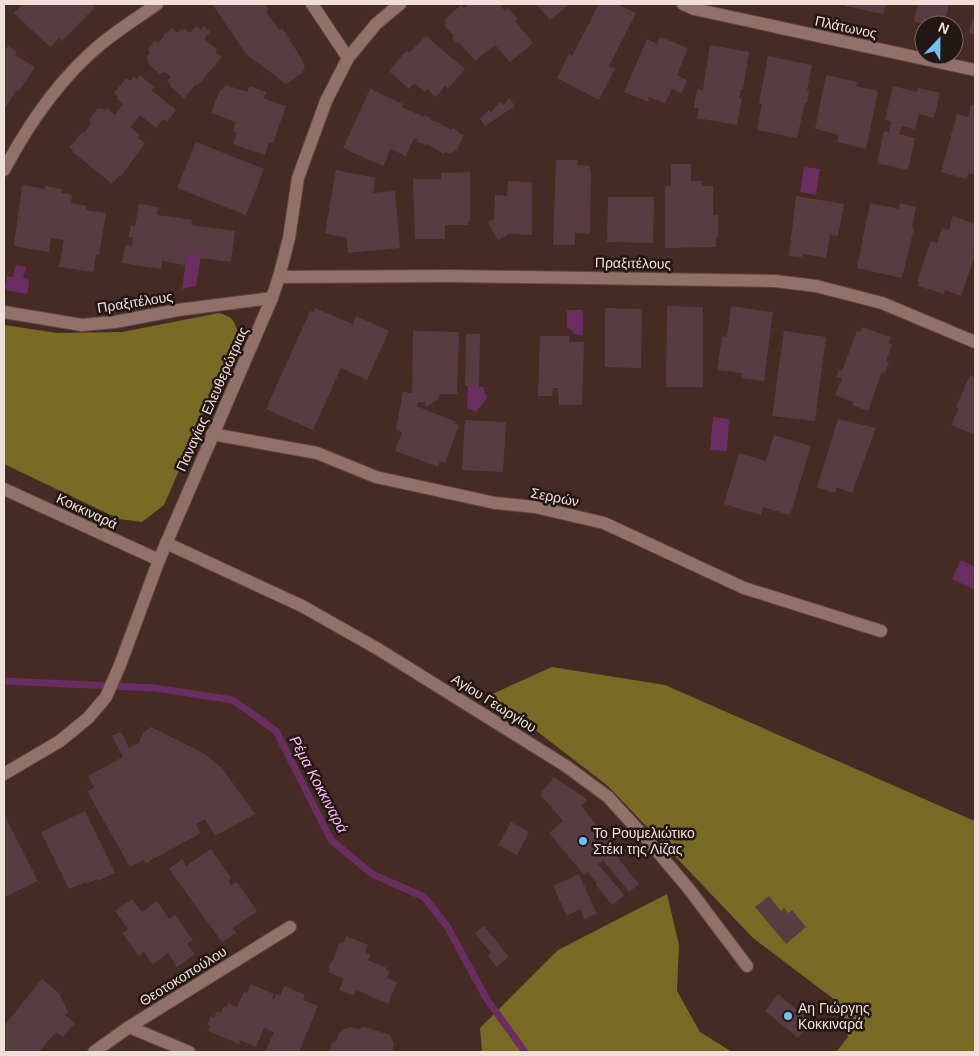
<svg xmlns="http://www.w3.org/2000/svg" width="979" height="1056" viewBox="0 0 979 1056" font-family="Helvetica,sans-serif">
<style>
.forest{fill:#796a25}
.water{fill:#6a2e63}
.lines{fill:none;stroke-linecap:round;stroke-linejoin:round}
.stream{stroke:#6a2e63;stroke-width:7}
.building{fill:#593c43}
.street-casing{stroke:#5e4741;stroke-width:14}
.secondary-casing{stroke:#5e4741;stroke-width:14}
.street{stroke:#917169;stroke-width:12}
.secondary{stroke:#917169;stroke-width:12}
.poi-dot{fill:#70c1f4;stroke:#231714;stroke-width:2}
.labels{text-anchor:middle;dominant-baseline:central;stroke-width:5;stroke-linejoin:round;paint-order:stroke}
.street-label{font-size:14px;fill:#f0ded9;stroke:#231714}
.poi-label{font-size:14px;fill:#f0ded9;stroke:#231714;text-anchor:start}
.water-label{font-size:15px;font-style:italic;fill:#feb6f4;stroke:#231714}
</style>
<rect width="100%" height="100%" fill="#462a24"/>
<!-- forest -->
<g class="forest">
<path d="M219,313c13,3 17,9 19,22l-74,170 -22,17 -23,-3 -115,-55v-139l53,8 65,-1z"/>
<path d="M552,667l113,18 307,135 3,-1v233h-139l12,-15 -9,-34 -86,-65 -145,-152 -118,-91z"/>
<path d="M667,894l12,51 -2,46 23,41 32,20h-250l-2,-24 78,-78z"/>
</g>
<!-- water -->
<g class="water">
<path d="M804,167l16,2 -4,26 -16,-3z"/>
<path d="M187,253l14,2 -5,31 -14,3z"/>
<path d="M16,265l10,2 -3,11 5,1 1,5 -2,10 -19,-3 -3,-4 2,-11 6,1z"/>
<path d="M567,310h16v25l-9,-1 -3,-5 -4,-2z"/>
<path d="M468,386l15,1 4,11 -11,14 -9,-4z"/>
<path d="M713,417l16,2 -2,32 -17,-1z"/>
<path d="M961,560l14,7v23l-23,-11z"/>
</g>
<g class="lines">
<!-- stream -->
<path class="stream" d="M4,681l151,7 78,12 43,31 55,109 41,34 52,23 23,29 39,72 39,54"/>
</g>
<!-- building -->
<g class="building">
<path d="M23,4h69l3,3 -33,34 -3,-3 -9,9 -36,-34z"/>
<path d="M212,4h53l4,5 -3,2 13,19 3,-2 21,33 2,6 -3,6 -16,11 -40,-30z"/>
<path d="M469,4h30l6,7 3,-3 10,11 -3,2 18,22 -23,19 -15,-17 -20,16 -16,-19 -1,2 -6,-6 2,-2 -10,-11 2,-2 -2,-3 17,-15 3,3z"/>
<path d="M536,4h34l-20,16z"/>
<path d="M599,4h18l19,9 -27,53 6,3 -16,31 -42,-22 12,-24 3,2z"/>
<path d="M845,4h43l-1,2h-2l-2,8 -38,-8z"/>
<path d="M918,4h31l-5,21h-15l-15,-4z"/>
<path d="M975,11v24l-6,-2z"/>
<path d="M196,26l5,4 3,-4 6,6 -6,7 13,11 -1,2 6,5 -24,28 -2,-1 -12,14 -14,-12 1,-1 -4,-4 4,-4 -6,-5 -5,2 -12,-10 -1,-8 3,-3 -2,-4 6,-8 5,2 7,-11 1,1 5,-5 5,5 4,-4 2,1 1,-2 6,5z"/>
<path d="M426,36l39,33 -17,20 -3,-3 -9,11 -9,-8 -2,3 -11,-9 -5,6 -20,-18 17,-20 3,2z"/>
<path d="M660,37l28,11 -11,27 10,5 -5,13 -10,-4 -7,14 -16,-6 -1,5 -24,-10 23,-53 10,5z"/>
<path d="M710,45l39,7 -6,37h-2l-2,9h3l-5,27 -40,-7 2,-10h-5l3,-19 6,1z"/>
<path d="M8,46l9,6 -2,3 20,12 -17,25 -2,-1 -11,17 -1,-1v-60l2,2z"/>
<path d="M768,56l44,9 -5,25 2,1 -2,12h-2l-8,35 -40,-8 5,-26 -3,-1z"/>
<path d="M140,75l14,12 -3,3 25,20 -9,12 -4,-3 -7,9 -16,-13 -10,12 10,8 -2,3 7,5 -24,33 -1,-1 -8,9 -40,-33 1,-1 -3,-3 12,-15 2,1 7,-9 -1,-2 1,-5 7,-9 8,2 1,-2 8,7 8,-11 -7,-6 2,-2 -4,-3 12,-15 4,3 4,-5 3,3z"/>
<path d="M826,75l31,7 -1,4 22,5 -12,58 -29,-7 2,-7 -24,-6z"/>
<path d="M226,85l21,7 3,-6 16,6 -3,6 23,8 -13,37 -4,-1 -4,13 -32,-11 4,-11 -4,-2 3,-9 -25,-9 8,-21z"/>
<path d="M893,86l24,6 1,-4 22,5 -6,25 -15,-4 -4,15 -13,-3 -3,8 16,4 -7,32 -31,-7 7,-32 5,1 2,-11 -6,-1z"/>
<path d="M370,89l33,15 -1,3 22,10v-2l7,3 -1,2 11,3 -1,1 12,6 1,-2 5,3 -1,1 7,3 -7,15 -8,4 -4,-2 -1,2 -17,-10v2l-10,-4 1,-2 -4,-2 -8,18 -15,-7 -8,17 -40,-18z"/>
<path d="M509,98l6,8 -30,20 -5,-7 9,-9 2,2 9,-10 3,3z"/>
<path d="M971,105l4,1v69l-7,-2 -1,6 -26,-7 16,-58 11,3z"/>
<path d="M196,142l68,27 -18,46 -69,-27z"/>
<path d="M556,160h22l-1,5 13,1v5h1l-1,63 -15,-1v12h-22z"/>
<path d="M671,164h20v17h11v5h11v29h5v22h-2v10l-51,1v-62h6z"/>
<path d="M336,170l39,8 -2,15 22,-2 5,57 -52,5 -1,-15 -22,-5z"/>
<path d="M470,172v49h-2v4h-23v14h-30l-2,-60h28v-6z"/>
<path d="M508,181l24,1v53l-23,-1 -11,6 -10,-18 6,-3 1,-24 12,1z"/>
<path d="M22,185l23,4v-3l17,3 -1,4 11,2 -1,8 16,3 -1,4 20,3 -7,42h-3l-3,17 -34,-5 5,-27 -13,-2 -2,14 -35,-6z"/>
<path d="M796,196l48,8 -6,32 -8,-1 -4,23 -23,-4 -1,3 -13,-1z"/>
<path d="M608,197h46l-1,46 -46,-1z"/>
<path d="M870,203l29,6 1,-6 16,4 -4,20 2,1 -12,50 -45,-10z"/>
<path d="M139,204l19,3 -1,8 35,5 -1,5 44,6 -4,31 -31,-4 1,-3 -14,-2 -2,12 -23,-4 -1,8 -39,-6 3,-18 7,1 1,-9h-4l2,-12 4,1z"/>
<path d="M953,216l22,8v23l-2,8h2l-14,41 -16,-6 -1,4 -26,-8 1,-4 -2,-1 14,-40 6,2 5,-15 7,2z"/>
<path d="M667,306l36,1v80h-37z"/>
<path d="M731,306l42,6 -9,69 -23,-3 1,-5 -25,-3 5,-34 5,1z"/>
<path d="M315,308l38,16 3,-8 33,15 -22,49 -26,-12 -28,62 -47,-21 44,-98 3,1z"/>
<path d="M605,308l37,1 -1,59 -36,-1z"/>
<path d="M862,327l29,10 -2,6 3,2 -6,16 3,1 -4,11 -3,-1 -14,39 -16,-6 1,-3 -18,-7 7,-16 -6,-2 3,-7 3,1 15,-40 3,1z"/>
<path d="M413,331l46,1 -2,62h-17l-1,5 -13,8 -1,-5h-7l-2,4 40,16 -1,2 4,1 -14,38 -5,-2 -2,6 -43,-16 7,-19 -6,-3 7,-37 9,1z"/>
<path d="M784,331l42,6 -11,84 -43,-5z"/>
<path d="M466,334h14l-1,53 -14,-1z"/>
<path d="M540,336h29v6h15l-2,63h-23l-1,-17h-5l-1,8h-14z"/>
<path d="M970,375l5,2v58l-24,-10 8,-17 -3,-1z"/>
<path d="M838,419l38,9 -24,65 -15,-6 -2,6 -18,-6z"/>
<path d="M465,420l41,2 -3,50 -41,-2z"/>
<path d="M774,435l37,11 -21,69 -27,-8 -2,8 -37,-11 15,-51 27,8z"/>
<path d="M151,727l54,27 17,14 33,46 -40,22 -10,-17 -9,5 5,9 -55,30 -2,-3 -14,7 -43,-76 7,-3 -6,-12 35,-19 -11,-21 9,-4 8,16 10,-5 4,-10z"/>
<path d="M554,777l34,23 -7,6 36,43 -4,3 26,32 -10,8 -26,-32 -5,4 26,31 -12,10 -16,-20 1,-1 -9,-12 -4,3 -35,-42 14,-12 -23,-27z"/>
<path d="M85,811l30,62 -17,8 -1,-2 -10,5 -1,-2 -17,7 -28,-57z"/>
<path d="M4,814l34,67 -33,16 -1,-2z"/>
<path d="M511,822l18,10 -12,23 -19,-10z"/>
<path d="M211,849l20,29 -3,2 3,5 6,-3 20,29 -24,17 3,5 -14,9 -53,-73 13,-10 4,7z"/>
<path d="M579,874l18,40 -12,5 -5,-10 -13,7 -14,-30z"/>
<path d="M769,896l12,15 3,-3 4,5 4,-3 14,17 -20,17 -31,-37z"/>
<path d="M132,899l10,13 15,-11 12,18 6,-4 18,25 -6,4 8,10 -18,13 -9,-14 -15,11 -9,-12 -5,4 -17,-23 6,-4 -13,-18z"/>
<path d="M484,926l25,31 -12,10 -9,-11 3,-3 -16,-20z"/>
<path d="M346,936l22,9 -3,7 6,3 -3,5 19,8 -1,2 4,1 -3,7 10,4 -9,22 -32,-14 -2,6 -15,-6 5,-11 -16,-7 2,-3 -2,-1 3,-6h1l8,-20 3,2z"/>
<path d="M42,979l17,14 9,19 -3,3 10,8 -12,14 -7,-5 -17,20h-32l-3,-2v-24z"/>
<path d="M251,984l23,10 -2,4 2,1 2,-5 4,2 4,-10 21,9 -2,5 15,6 -19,46h-34l9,-20 -10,-4 -8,19 -16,-7 -1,4 -31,-13 2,-5 -3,-1 4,-9 3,2 3,-7 4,2 3,-7 3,1 1,-4 9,4 7,-15 3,1z"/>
<path d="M778,994l33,27 -13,17 -33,-27z"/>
<path d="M350,1027l9,2 5,-2 26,8 4,9 -2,8h-63l3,-9 4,-2 3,-8 5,-4z"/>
</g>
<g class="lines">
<defs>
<g id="street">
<path d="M312,4l36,54"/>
<path d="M683,4l11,5 281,61"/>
<path d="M4,170c25,-47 56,-92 97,-126 18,-15 38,-27 56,-40"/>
<path d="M279,277l173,-1 323,5 41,5 66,17 93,39"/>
<path d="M4,312l78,13 33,-3 63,-12 94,-12"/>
<path d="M212,434l105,19 59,24 119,26 40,4 69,16 140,65 137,43"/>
<path d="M166,543l136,63 76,43 188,117 42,31 43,47 38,45 58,77"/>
<path d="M129,1027l60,25"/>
<path d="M94,1052l35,-25 161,-100"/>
</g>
<g id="secondary">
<path d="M4,489l155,71"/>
<path d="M4,774l56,-33 28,-23 18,-21 14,-32 39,-105 113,-262 7,-21 10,-39 9,-60 28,-77 22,-43 28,-34 24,-20"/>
</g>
</defs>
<!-- street casing -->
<use href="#street" class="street-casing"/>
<!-- secondary casing -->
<use href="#secondary" class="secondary-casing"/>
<!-- street -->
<use href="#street" class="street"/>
<!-- secondary -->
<use href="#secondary" class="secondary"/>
</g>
<!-- markers -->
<g class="poi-dot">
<circle cx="583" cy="841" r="5"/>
<circle cx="788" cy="1016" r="5"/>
</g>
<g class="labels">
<!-- street labels -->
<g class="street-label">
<text transform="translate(846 27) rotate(12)">Πλάτωνος</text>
<text transform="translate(633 263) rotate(1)">Πραξιτέλους</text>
<text transform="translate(135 302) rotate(-9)">Πραξιτέλους</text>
<text transform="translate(212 399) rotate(-66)">Παναγίας Ελευθερώτριας</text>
<text transform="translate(555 497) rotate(11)">Σερρών</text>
<text transform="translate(87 511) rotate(25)">Κοκκιναρά</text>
<text transform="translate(494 703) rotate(32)">Αγίου Γεωργίου</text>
<text transform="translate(183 976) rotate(-32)">Θεοτοκοπούλου</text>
</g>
<!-- poi labels -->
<g class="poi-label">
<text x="593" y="833">Το Ρουμελιώτικο<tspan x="593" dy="16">Στέκι της Λίζας</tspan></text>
<text x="798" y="1008">Αη Γιώργης<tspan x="798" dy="16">Κοκκιναρά</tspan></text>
</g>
<!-- water labels -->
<g class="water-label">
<text transform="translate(319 784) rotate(62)">Ρέμα Κοκκιναρά</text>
</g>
</g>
<!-- border -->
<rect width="979" height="1056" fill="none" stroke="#f0ded9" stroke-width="10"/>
<!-- north arrow -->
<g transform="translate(939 40) rotate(22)"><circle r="24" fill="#231714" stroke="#756763"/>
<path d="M0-4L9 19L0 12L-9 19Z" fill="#70c1f4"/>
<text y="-8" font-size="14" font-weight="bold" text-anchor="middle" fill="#f0ded9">N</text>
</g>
</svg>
